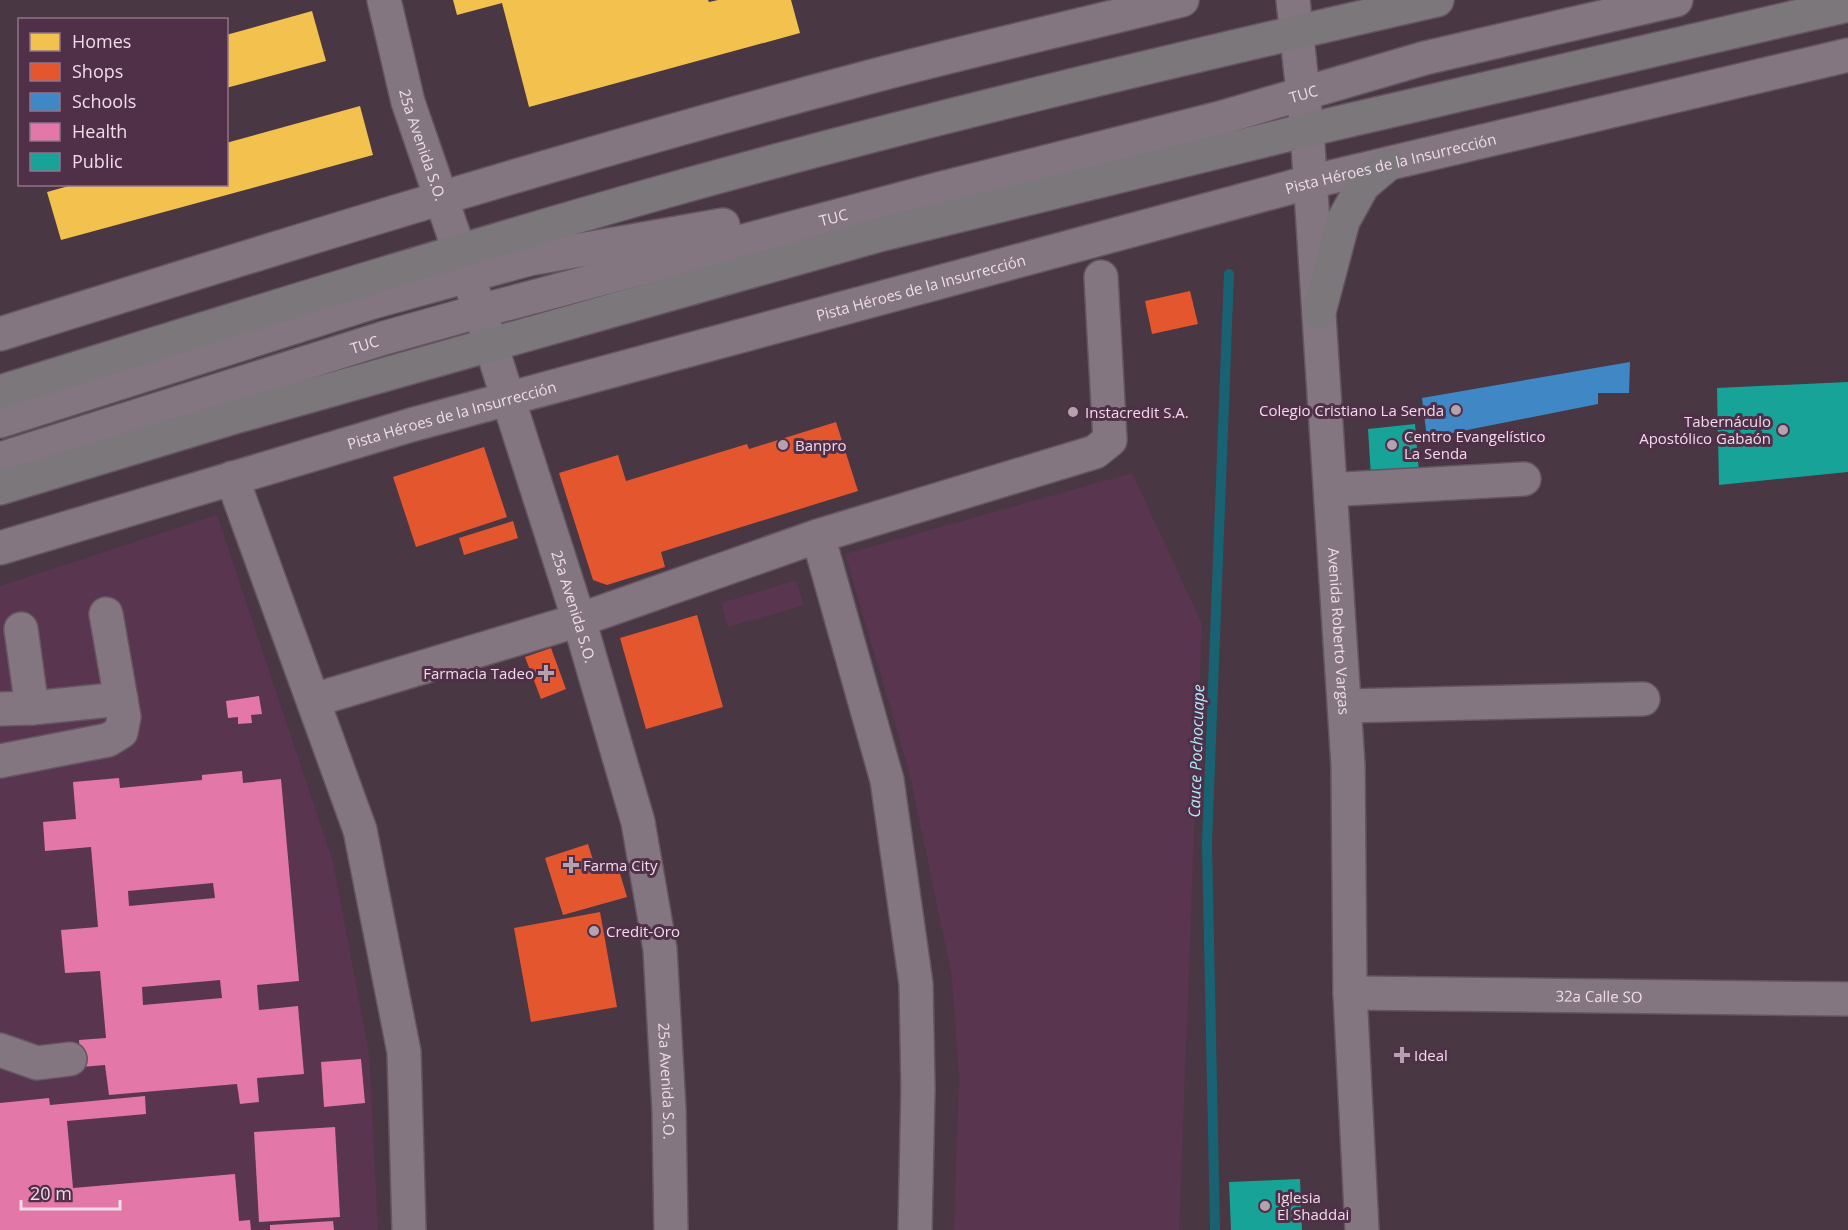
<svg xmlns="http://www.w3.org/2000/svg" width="1848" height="1230" viewBox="0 0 1848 1230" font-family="'Open Sans',sans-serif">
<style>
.built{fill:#593550}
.homes{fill:#f2c14e}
.shops{fill:#e4572e}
.schools{fill:#3f88c5}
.health{fill:#e377a8;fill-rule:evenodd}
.public{fill:#17a398}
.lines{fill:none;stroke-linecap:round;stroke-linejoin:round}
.stream{stroke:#196272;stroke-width:10}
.minor-casing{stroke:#645560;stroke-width:36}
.major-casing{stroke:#645560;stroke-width:36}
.minor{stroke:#847680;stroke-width:33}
.major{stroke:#7c777b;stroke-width:33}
.poi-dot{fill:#b6a2af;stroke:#503048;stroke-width:2}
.labels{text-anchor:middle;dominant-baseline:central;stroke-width:6;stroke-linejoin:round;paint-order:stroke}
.street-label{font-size:15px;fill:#f0dbe9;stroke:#503048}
.poi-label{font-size:15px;fill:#f0dbe9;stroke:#503048;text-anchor:start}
.water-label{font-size:16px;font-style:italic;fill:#b0ecfc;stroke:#503048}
</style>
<rect width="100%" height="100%" fill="#493744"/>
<!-- built -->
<g class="built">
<path d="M1132,473l70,151 -23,606h-225l5,-153 -7,-100 -43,-206 -64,-217z"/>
<path d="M217,515l116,347 36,192 9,176h-378v-644z"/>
<path d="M796,580l8,25 -76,22 -7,-24z"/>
</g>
<!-- homes -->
<g class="homes">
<path d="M453,0h255l1,2 9,-2h73l9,33 -271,74 -27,-104 -45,12z"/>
<path d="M312,11l14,50 -100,27v-53z"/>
<path d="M360,106l13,49 -312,85 -14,-48 29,-8h150v-41z"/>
</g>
<!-- shops -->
<g class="shops">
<path d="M1190,291l8,33 -46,10 -7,-33z"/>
<path d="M836,422l22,69 -197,61 4,15 -58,18 -14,-5 -34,-107 59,-18 8,26 121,-37 2,5z"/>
<path d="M484,447l23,70 -91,30 -23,-70z"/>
<path d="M513,521l5,17 -54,17 -5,-17z"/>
<path d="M697,615l26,92 -77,22 -26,-91z"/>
<path d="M551,648l15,41 -25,10 -16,-42z"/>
<path d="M588,844l9,29 21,-6 9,30 -64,18 -18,-57z"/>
<path d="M600,912l17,95 -86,15 -17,-94z"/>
</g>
<!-- schools -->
<path class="schools" d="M1630,362l-1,31h-31v11l-171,34 -5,-40z"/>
<!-- health -->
<g class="health">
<path d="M259,696l3,18 -11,1 1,8 -14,1v-7l-10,1 -2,-17z"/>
<path d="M242,771l1,12 38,-4 18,202 -42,4 2,25 39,-4 6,68 -47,4 2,24 -19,2 -3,-20 -128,11 -4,-30 -24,2 -2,-27 27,-2 -6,-67 -35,2 -4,-43 37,-3 -7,-80 -46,4 -2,-29 33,-3 -3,-37 46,-4 1,10 82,-8v-5zM213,883l2,15 -86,8 -1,-15zM220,980l2,18 -79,7 -1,-18z"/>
<path d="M361,1059l4,44 -41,4 -3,-45z"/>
<path d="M145,1096l1,18 -79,7 6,67 162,-14 4,47 11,-1 1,10h-251v-127l49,-5 1,7z"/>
<path d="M335,1127l5,90 -81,5 -5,-90z"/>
<path d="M333,1221l1,9h-64v-5z"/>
</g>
<!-- public -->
<g class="public">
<path d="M1848,382v90l-129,13 -2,-97z"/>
<path d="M1415,424l4,49 -48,4 -3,-48z"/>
<path d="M1300,1179l2,51h-71l-2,-48z"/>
</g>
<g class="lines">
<!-- stream -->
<path class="stream" d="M1215,1230l-8,-387 22,-569"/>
<defs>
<g id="minor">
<path id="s1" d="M384,0l24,102 72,209 99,309 59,202 22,127 9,161 2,120"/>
<path id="s2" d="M1293,0l14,130 41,635 2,228 12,237"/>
<path d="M0,334c285,-89 570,-178 858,-254 108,-29 216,-53 324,-80"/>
<path d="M0,421l373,-119 156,-43 194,-34"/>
<path id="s3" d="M0,459l384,-121 96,-27 459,-122 281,-71 205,-60 251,-58"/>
<path d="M232,478l128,352 44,222 5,178"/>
<path d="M1344,489l180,-10"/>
<path d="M818,536l69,244 29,204 2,104 -3,142"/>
<path id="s4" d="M0,548l411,-123 899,-243 538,-127"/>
<path d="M21,629l11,79 89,-9"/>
<path d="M314,700l265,-80 239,-84 277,-84 15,-12 -9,-163"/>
<path d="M1345,706l298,-7"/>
<path d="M0,709l32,-1"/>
<path d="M0,761l108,-21 13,-8 3,-15 -18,-103"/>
<path id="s5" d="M1350,993l498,6"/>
<path d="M0,1050l37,13 33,-4"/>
</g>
<g id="major">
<path d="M1319,312l24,-91 20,-36 25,-21"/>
<path d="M0,392c217,-67 433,-135 652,-197 259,-73 522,-135 785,-195"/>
<path d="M0,488l231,-70 648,-183 428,-105 541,-125"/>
</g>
</defs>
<!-- minor casing -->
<use href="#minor" class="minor-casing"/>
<!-- major casing -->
<use href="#major" class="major-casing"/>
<!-- minor -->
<use href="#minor" class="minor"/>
<!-- major -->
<use href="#major" class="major"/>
</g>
<!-- markers -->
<g class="poi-dot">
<circle cx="1456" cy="410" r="6"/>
<circle cx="1073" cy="412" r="6"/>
<circle cx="1783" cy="430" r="6"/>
<circle cx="783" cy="445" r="6"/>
<circle cx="1392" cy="445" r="6"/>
<path d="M543 664h6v6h6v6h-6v6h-6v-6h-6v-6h6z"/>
<path d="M568 856h6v6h6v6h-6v6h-6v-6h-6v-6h6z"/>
<circle cx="594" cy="931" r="6"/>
<path d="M1399 1046h6v6h6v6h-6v6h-6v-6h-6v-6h6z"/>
<circle cx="1265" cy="1206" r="6"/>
</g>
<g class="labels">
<!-- street labels -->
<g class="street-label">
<text stroke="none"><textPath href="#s3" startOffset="1354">TUC</textPath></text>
<text stroke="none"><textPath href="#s1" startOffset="150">25a Avenida S.O.</textPath></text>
<text stroke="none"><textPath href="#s4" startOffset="1443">Pista Héroes de la Insurrección</textPath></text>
<text stroke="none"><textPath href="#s3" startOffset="868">TUC</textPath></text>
<text stroke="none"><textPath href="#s4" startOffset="957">Pista Héroes de la Insurrección</textPath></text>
<text stroke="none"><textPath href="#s3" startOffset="382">TUC</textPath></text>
<text stroke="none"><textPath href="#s4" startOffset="471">Pista Héroes de la Insurrección</textPath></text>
<text stroke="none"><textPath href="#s1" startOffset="636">25a Avenida S.O.</textPath></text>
<text stroke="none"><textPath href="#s2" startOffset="633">Avenida Roberto Vargas</textPath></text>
<text stroke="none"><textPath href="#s5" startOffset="249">32a Calle SO</textPath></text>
<text stroke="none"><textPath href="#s1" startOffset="1122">25a Avenida S.O.</textPath></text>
</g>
<!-- poi labels -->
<g class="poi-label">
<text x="1444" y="410" text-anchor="end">Colegio Cristiano La Senda</text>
<text x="1085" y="412">Instacredit S.A.</text>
<text x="1771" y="421" text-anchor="end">Tabernáculo<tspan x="1771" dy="17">Apostólico Gabaón</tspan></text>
<text x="1404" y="436">Centro Evangelístico<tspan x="1404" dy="17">La Senda</tspan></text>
<text x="795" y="445">Banpro</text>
<text x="534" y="673" text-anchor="end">Farmacia Tadeo</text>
<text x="583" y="865">Farma City</text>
<text x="606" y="931">Credit-Oro</text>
<text x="1414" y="1055">Ideal</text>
<text x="1277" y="1197">Iglesia<tspan x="1277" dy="17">El Shaddai</tspan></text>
</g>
<!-- water labels -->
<g class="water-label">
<text transform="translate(1196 751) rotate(-88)">Cauce Pochocuape</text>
</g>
</g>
<!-- legend -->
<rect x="18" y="18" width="210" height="168" fill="#503048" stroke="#907488" stroke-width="1.5"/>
<rect x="30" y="33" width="30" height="18" fill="#f2c14e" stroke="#907488" stroke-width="1.5"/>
<text x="72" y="48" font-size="18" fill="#f0dbe9">Homes</text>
<rect x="30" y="63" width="30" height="18" fill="#e4572e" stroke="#907488" stroke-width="1.5"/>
<text x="72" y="78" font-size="18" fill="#f0dbe9">Shops</text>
<rect x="30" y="93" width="30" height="18" fill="#3f88c5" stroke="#907488" stroke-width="1.5"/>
<text x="72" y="108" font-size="18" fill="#f0dbe9">Schools</text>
<rect x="30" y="123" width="30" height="18" fill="#e377a8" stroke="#907488" stroke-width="1.5"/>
<text x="72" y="138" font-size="18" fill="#f0dbe9">Health</text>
<rect x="30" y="153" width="30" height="18" fill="#17a398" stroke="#907488" stroke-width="1.5"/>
<text x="72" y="168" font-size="18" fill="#f0dbe9">Public</text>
<!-- scale -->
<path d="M21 1200v9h99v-9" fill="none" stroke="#f0dbe9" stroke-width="3"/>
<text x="30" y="1200" font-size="18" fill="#f0dbe9" stroke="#503048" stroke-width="4.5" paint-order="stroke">20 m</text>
</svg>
